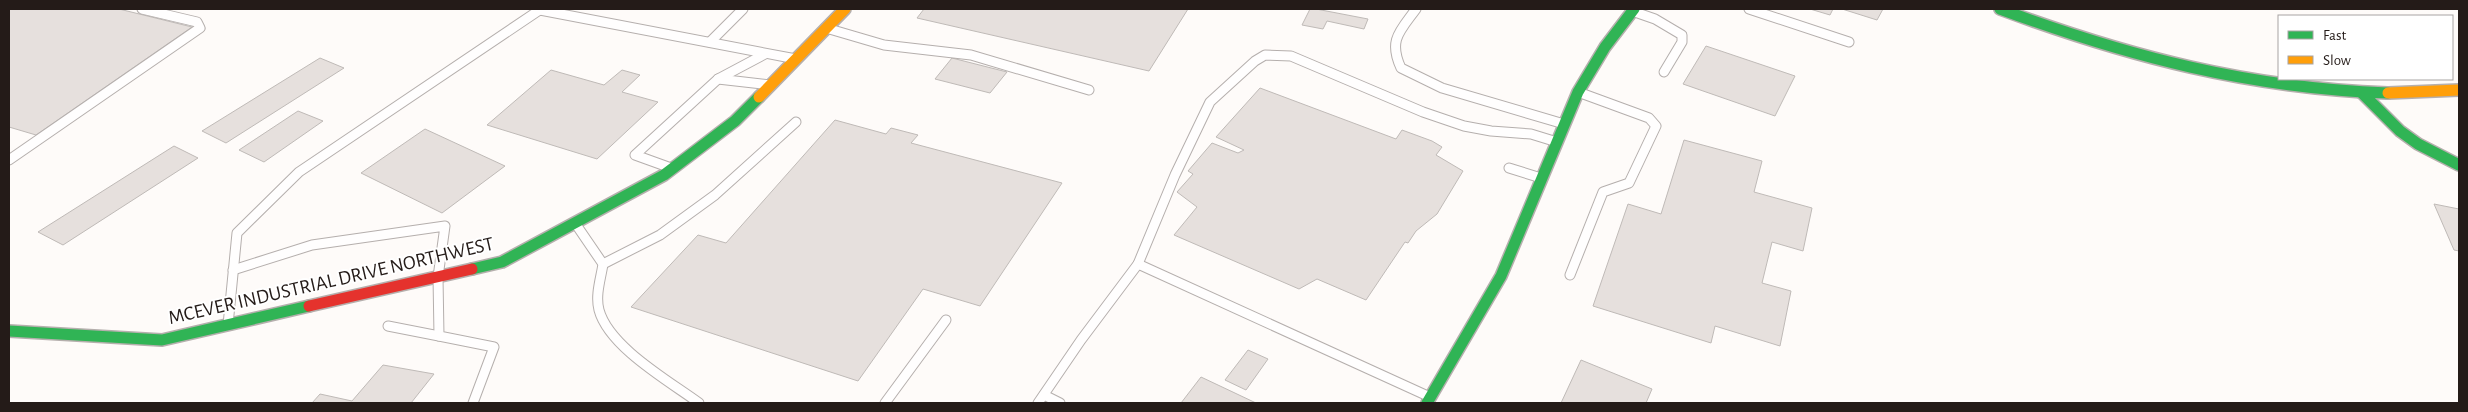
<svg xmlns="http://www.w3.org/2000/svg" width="2468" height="412" viewBox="0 0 2468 412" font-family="'Alegreya Sans',sans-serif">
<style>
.building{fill:#e6e0dd;stroke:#bfbab7}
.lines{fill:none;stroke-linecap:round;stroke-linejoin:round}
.lane-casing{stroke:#b5afad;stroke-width:11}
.fast-casing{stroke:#b5afad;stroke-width:14}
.slow-casing{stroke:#b5afad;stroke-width:14}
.jam-casing{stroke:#b5afad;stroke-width:14}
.lane{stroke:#fffefe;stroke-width:9}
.fast{stroke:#30b455;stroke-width:11}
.slow{stroke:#ff9f0a;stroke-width:11}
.jam{stroke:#e5322d;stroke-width:11}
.labels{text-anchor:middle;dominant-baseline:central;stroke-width:4;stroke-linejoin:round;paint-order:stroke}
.street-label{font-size:20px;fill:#241b18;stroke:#fff}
</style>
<rect width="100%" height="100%" fill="#fefbf9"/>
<!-- building -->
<g class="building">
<path d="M9,9h110l73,18 -156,108 -27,-8z"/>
<path d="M924,9h264l-39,62 -232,-53z"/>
<path d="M1310,9h6l52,10 -4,10 -37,-8 -4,8 -21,-4z"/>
<path d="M1810,9h23l-3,6z"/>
<path d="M1842,9h41l-6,11z"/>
<path d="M1706,46l89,30 -20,40 -92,-32z"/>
<path d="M320,58l24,10 -118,75 -24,-12z"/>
<path d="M952,58l55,14 -17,21 -55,-14z"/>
<path d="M551,70l53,15 18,-15 18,5 -18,17 36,10 -61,57 -110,-34z"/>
<path d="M1260,88l136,51 6,-9 30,11 10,6 -6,8 27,16 -26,43 -21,17 -8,12 -3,-1 -39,58 -49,-21 -18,10 -125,-54 23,-28 -20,-15 16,-18 -5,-3 24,-28 26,10 6,-3 -28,-13z"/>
<path d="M298,111l25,10 -59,41 -25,-12z"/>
<path d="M835,120l51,14 5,-6 27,7 -7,8 151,40 -82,123 -57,-17 -65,92 -227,-74 67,-72 28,8z"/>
<path d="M425,129l80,37 -63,47 -81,-40z"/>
<path d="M1684,140l78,21 -8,31 58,16 -9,43 -31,-9 -10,41 29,8 -11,55 -65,-20 -4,17 -118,-37 35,-102 33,10z"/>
<path d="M174,146l24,12 -135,87 -25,-13z"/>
<path d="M2434,204l25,5v42l-5,-1z"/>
<path d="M1248,350l20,9 -22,31 -21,-10z"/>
<path d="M1581,360l71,29 -6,14h-85z"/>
<path d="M383,365l51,9 -23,29h-99l8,-9 32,7z"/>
<path d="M1201,377l55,26h-75z"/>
</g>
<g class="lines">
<defs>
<g id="lane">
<path d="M1416,9c-16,22 -28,31 -15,59l41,20 122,36"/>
<path d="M1749,9l100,33"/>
<path d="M540,10l256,49"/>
<path d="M1632,11l23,8 27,16v7l-18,30"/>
<path d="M826,28l58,17 87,10 118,35"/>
<path d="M710,42l33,-33"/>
<path d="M718,79l52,6"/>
<path d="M9,160l191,-132 -3,-6 -55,-13"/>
<path d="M671,168l-36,-13 83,-76 47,-25"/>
<path d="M1509,168l32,10"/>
<path d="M575,223l28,41c-2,14 -8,31 -4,46 10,37 70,71 100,93"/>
<path d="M603,264l57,-29 55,-40 81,-73"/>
<path d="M1138,264l37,-89 35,-73 45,-41 10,-6 26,1 132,56 41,14 27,5 40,3 26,8"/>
<path d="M233,270l79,-25 133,-19 -7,51 1,59 55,11 -21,56"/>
<path d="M1570,275l33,-83 26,-9 27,-57 -7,-8 -71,-26"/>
<path d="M228,325l9,-92 62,-61 242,-163"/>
<path d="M388,326l51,10"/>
<path d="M1044,395l16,8"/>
<path d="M885,403l61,-83"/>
<path d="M1038,403l43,-63 57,-76 292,133"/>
</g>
<g id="fast">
<path d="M2000,9c130,48 249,79 388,84"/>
<path d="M2362,93l38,38 18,13 41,21"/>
<path d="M472,269l30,-7 162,-87 71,-54 24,-24"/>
<path d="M9,331l153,9 147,-34"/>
<path d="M1427,403l74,-127 77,-184 27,-45 29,-38"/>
</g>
<g id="slow">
<path d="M2388,93l71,-3"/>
<path d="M759,97l86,-88"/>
</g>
<path id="jam" d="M309,306l163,-37"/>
</defs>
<!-- lane casing -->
<use href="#lane" class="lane-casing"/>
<!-- fast casing -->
<use href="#fast" class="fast-casing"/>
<!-- slow casing -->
<use href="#slow" class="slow-casing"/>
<!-- jam casing -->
<use href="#jam" class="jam-casing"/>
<!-- lane -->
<use href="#lane" class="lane"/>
<!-- fast -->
<use href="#fast" class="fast"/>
<!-- slow -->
<use href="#slow" class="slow"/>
<!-- jam -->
<use href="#jam" class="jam"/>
</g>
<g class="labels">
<!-- street labels -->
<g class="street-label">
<text transform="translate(331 281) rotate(-13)">MCEVER INDUSTRIAL DRIVE NORTHWEST</text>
</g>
</g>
<!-- border -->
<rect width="2468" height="412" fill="none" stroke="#241b18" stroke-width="20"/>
<!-- legend -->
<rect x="2278" y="15" width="175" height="65" fill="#ffffff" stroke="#a7a4a3"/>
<rect x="2288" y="31" width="25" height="8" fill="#30b455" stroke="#a7a4a3"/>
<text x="2323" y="40" font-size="15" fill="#241b18">Fast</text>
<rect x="2288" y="56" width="25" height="8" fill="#ff9f0a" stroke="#a7a4a3"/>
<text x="2323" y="65" font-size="15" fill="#241b18">Slow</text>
</svg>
